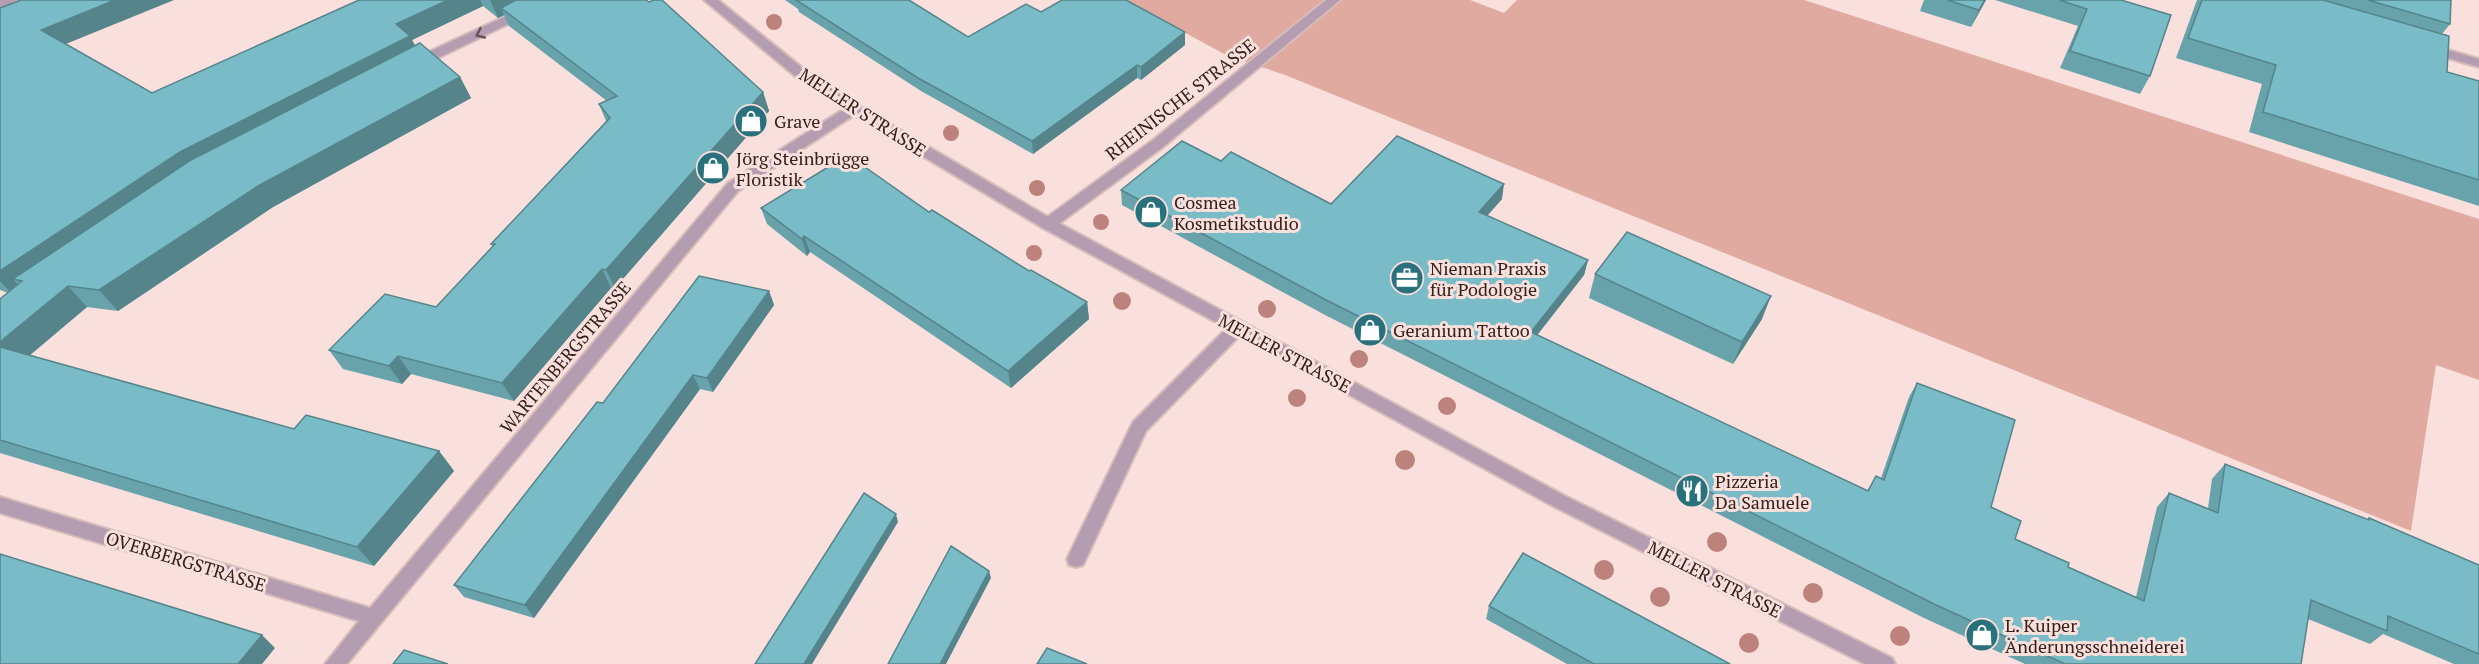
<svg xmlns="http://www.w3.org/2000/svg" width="2479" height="664" viewBox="0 0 2479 664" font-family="'PT Serif',serif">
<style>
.green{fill:#e0aaa1}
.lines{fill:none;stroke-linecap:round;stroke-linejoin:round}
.service-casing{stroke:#d6bdb9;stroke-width:4}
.minor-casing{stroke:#d6bdb9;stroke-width:4}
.service{fill:#b49cb1;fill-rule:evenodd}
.minor{fill:#b49cb1;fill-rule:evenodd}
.tree{fill:#bd827b}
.wall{fill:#68a2ab}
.shaded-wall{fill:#55848b}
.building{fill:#79bcc7;stroke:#55848b;stroke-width:1.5}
.oneway{stroke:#685258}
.labels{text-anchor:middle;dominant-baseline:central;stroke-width:6;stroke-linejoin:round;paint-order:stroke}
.street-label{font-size:18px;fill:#35201c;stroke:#f9e0dc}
.poi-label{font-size:18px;fill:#35201c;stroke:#f9e0dc;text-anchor:start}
</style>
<rect width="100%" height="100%" fill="#f9e0dc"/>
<!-- green -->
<path class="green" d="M1125,0h345l34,13 13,-13h287l675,219v161l-43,-15 -25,166 -1126,-456 -59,-20z"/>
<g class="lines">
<defs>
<g id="service">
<path d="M1326,0h14l-177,147 -110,81h-10l-3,-4 3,-4 110,-80z"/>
<path d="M1237,322l6,2 2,4 -2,4 -97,99 -63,134 -7,2 -7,-2 -2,-6 66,-137 98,-98z"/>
</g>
<g id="minor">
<path d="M0,0h17l-17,9z"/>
<path d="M541,0h17l-139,67 -5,1 -7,-4 2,-3z"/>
<path d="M704,0h14l87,70 54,36 194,114 512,276 327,162 3,6h-30l-312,-158 -510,-278 -189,-113 -116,76 -391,473h-22l34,-43 -359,-108v-16l370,111 358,-425 116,-74 -49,-33z"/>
<path d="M2428,44l51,15v8l-56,-16 -2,-3 2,-3z"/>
</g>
</defs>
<!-- service casing -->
<use href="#service" class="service-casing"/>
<!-- minor casing -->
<use href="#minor" class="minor-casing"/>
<!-- service -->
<use href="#service" class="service"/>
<!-- minor -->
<use href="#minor" class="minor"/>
</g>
<!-- trees -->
<g class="tree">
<circle cx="774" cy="22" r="8"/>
<circle cx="951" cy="133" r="8"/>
<circle cx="1037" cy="188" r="8"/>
<circle cx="1101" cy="222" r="8"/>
<circle cx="1034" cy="253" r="8"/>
<circle cx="1122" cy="301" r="9"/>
<circle cx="1267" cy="309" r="9"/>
<circle cx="1359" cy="359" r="9"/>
<circle cx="1297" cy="398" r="9"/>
<circle cx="1447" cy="406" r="9"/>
<circle cx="1405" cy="460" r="10"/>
<circle cx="1717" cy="542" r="10"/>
<circle cx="1604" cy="570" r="10"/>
<circle cx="1813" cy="593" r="10"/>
<circle cx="1660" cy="597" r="10"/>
<circle cx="1900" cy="636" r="10"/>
<circle cx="1749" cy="643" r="10"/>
</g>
<!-- wall -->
<g class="wall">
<path d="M359,0h287l117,92 6,19 -154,177h-4l-97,113 -103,-27 -9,10 -59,-15 -14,-19 107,-43 57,-60 -2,-3 115,-123 -7,-17 8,-3 -98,-75 -5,-11 -6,3 -15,-12 -71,34 3,6 45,31 11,21 -198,109 -155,104 -31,-4 -57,48 264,74 145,22 15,20 -80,95 -374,-113v-154l8,-6 -8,-3v-282l66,36 86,49z"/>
<path d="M785,0h124l59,37 73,-25 144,20v13l-44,35 -4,-2 -104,76 -112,-63 -122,-79 -1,-3z"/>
<path d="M1924,0h62l-15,27 -51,-16z"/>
<path d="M1995,0h126l29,76 -10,18 -80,-26 18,-42z"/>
<path d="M2197,0h254l-1,24 -8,10 5,38 32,9v125l-230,-74 13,-48 -86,-26z"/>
<path d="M1221,161l110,43 171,-5 -15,17 101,44 -4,15 -47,60 330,156 9,-15 5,2 28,-81 8,-14 74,124 24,32 53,28 68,30 21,-90 12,-14 39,15 4,-29 13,-15 142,56 2,-2 110,47v99h-25l-71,-30 -13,10 -62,-25 -7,45h-276l-101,-46 -597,-302 -205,-111 -1,-15z"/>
<path d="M761,208l168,4 100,59 58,31 2,17 -78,69 -201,-136 -3,4 -40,-32z"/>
<path d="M1595,274l167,45 -29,45 -144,-66z"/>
<path d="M769,291l5,14 -61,87 -13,-3 -166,229 -70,-21 -10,-12 149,-182z"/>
<path d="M1489,606l241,58h-163l-81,-45z"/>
</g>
<!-- shaded-wall -->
<g class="shaded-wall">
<path d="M115,0h59l-118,48 -15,-18z"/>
<path d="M448,0h32l3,6 -71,34 8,14 -398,227 -9,-2 8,9 -9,6 -12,-13v-10l180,-119 216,-128z"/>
<path d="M490,0h47l-36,8 3,7 -6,3z"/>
<path d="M1985,0h1l-15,27 8,-17z"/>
<path d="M1185,32v13l-44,35v-13z"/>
<path d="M1137,65v13l-104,76 -1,-13z"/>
<path d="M460,77l11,21 -198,109 -155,104 -19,-21 159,-104z"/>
<path d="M763,92l6,19 -154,177 -9,-18z"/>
<path d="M1504,184l-2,15 -25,28 2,-15z"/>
<path d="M804,236l6,16 -3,4 -5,-17z"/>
<path d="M1588,260l-4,15 -56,72 3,-15z"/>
<path d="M602,269l9,19 -97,113 -12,-18z"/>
<path d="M68,286l19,21 -70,59 -17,-17v-7z"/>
<path d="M769,291l5,14 -61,87 -6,-14z"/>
<path d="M1771,296l-9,23 -29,45 9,-22z"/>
<path d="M1087,302l2,17 -78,69 -3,-17z"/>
<path d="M398,356l13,18 -9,10 -13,-18z"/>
<path d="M693,375l7,14 -166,229 -9,-13z"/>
<path d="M439,451l15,20 -80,95 -17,-19z"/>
<path d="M896,514l2,8 -86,142h-8z"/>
<path d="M989,571l2,7 -45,86h-6z"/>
<path d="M262,635l13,13 -13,16h-24z"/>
</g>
<!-- building -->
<g class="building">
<path d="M21,0h94l-74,30 111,63 207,-93h89l-52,24 14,12 -230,116 -180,119v-263z"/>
<path d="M516,0h130l3,2 5,-2h8l101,92 -157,178 -4,-1 -100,114 -104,-27 -9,10 -60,-16 56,-56 51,13 59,-63h-4l119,-126 -11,-14 18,-8 -116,-88z"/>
<path d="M796,0h113l59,37 58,-33 15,8 21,-12h64l59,32 -44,35 -4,-2 -105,76 -114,-63z"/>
<path d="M1947,0h38l-6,10z"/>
<path d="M2059,0h62l50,15 -21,61 -80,-25 17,-42z"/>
<path d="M2202,0h121l126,36 -2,36 32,9v99l-216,-68 13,-47 -88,-27z"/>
<path d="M2368,0h83l-1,24z"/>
<path d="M420,43l40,34 -202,109 -159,104 -31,-4 -68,56v-43l22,-18 -9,-2 178,-119z"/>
<path d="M1397,136l107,48 -25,28 109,48 -57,72 337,159 8,-15 8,4 33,-97 98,37 -24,87 30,14 -6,18 54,24 -1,4 76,34 25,-108 49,20 7,-49 144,56v-2l110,47v89l-91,-38 -1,15 -76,-31 -10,64h-236l-131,-60 -606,-303 -207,-111 61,-49 39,20 10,-9 100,52z"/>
<path d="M848,155l81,57 3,-2 97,61 2,-1 56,32 -79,69 -204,-135 -2,3 -41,-31z"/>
<path d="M1627,232l144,64 -29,46 -147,-68z"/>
<path d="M699,276l70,15 -62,87 -14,-3 -168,230 -71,-20 143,-183 6,1z"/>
<path d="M0,347l294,82 12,-14 133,36 -82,96 -357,-107z"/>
<path d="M864,493l32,21 -92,150h-49z"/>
<path d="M951,546l38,25 -49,93h-52z"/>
<path d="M1523,553l207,111h-136l-105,-58z"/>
<path d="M0,554l262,81 -24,29h-238z"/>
<path d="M1047,648l40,16h-50z"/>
<path d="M404,650l44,14h-55z"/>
</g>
<!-- one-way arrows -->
<defs><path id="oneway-chevron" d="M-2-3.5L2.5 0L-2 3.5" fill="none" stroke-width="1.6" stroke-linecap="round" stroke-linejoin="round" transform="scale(1.5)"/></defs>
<use class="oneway" href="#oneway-chevron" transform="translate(480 34) rotate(155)"/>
<!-- icons -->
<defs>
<symbol id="shop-disc" viewBox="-11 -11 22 22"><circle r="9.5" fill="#29717c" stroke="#f9e0dc"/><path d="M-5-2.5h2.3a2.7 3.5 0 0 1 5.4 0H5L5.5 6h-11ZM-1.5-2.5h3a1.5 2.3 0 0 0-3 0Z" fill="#fff"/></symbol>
<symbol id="office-disc" viewBox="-11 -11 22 22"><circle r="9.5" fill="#29717c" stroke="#f9e0dc"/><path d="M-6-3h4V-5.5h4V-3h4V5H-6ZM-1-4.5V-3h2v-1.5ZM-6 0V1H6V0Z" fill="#fff"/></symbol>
<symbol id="restaurant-disc" viewBox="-11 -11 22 22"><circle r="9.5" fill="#29717c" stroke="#f9e0dc"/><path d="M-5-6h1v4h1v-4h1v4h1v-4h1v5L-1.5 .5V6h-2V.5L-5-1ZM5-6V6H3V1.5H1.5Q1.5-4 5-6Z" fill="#fff"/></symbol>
</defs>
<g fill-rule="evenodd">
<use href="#shop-disc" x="732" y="102" width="38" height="38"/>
<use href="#shop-disc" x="694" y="149" width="38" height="38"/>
<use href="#shop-disc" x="1132" y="193" width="38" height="38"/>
<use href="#office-disc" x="1388" y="259" width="38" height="38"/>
<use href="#shop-disc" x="1351" y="311" width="38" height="38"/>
<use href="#restaurant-disc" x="1673" y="472" width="38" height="38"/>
<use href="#shop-disc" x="1963" y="616" width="38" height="38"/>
</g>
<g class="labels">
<!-- street labels -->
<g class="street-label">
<text transform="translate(1180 99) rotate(-38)">RHEINISCHE STRASSE</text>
<text transform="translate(863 112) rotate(33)">MELLER STRASSE</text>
<text transform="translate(1285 353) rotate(28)">MELLER STRASSE</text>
<text transform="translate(565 357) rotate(-50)">WARTENBERGSTRASSE</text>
<text transform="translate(186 561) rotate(17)">OVERBERGSTRASSE</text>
<text transform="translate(1715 579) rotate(27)">MELLER STRASSE</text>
</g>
<!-- poi labels -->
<g class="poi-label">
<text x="774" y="121">Grave</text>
<text x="736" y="158">Jörg Steinbrügge<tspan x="736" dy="21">Floristik</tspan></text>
<text x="1174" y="202">Cosmea<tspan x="1174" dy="21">Kosmetikstudio</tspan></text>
<text x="1430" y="268">Nieman Praxis<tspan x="1430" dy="21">für Podologie</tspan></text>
<text x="1393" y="330">Geranium Tattoo</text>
<text x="1715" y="481">Pizzeria<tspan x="1715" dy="21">Da Samuele</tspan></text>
<text x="2005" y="625">L. Kuiper<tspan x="2005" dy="21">Änderungsschneiderei</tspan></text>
</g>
</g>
</svg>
